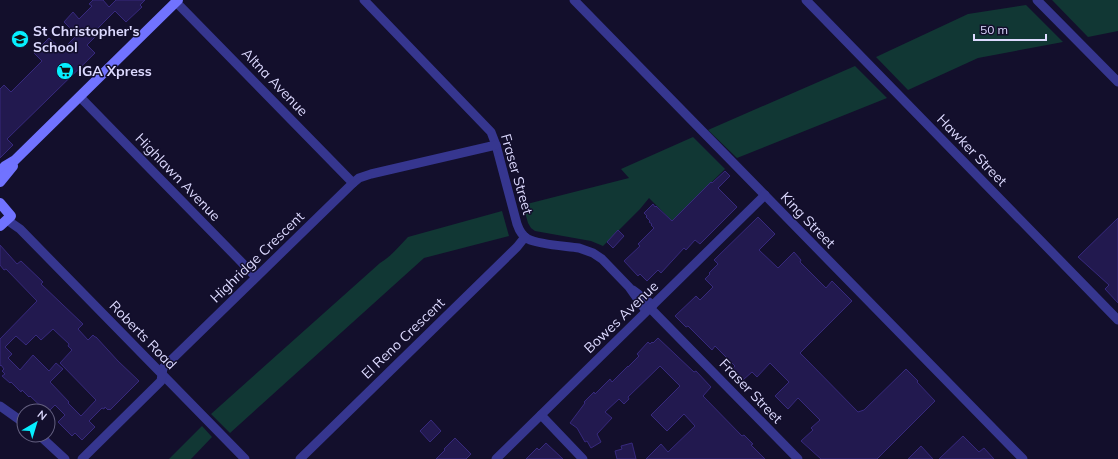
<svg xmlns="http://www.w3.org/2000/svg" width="1118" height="459" viewBox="0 0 1118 459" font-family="Mulish,sans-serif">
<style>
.green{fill:#113734}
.building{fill:#22194f;stroke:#37297d;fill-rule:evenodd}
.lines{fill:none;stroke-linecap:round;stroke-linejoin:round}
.street{stroke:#36368f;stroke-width:9}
.secondary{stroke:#7173ff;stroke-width:10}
.labels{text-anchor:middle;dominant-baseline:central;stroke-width:3;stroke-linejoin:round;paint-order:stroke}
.poi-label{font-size:14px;font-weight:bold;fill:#dddaff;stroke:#130f2c;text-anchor:start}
.street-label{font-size:14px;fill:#dddaff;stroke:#130f2c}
</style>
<rect width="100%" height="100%" fill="#130f2c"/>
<!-- green -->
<g class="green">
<path d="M1052,0h66v31l-30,6z"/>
<path d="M1026,5l37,37 -85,16 -70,32 -32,-33 92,-43z"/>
<path d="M855,66l32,32 -150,60 -29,-28z"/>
<path d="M693,137l32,32 -53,52 -23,-23 -9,11 -37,37 -12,-5 -56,-10 -4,-3 -3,-5 -5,-18 106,-27 -8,-9z"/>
<path d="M502,211l7,25 -85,22 -194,175 -19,-19 169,-151c13,-8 18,-16 28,-26z"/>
<path d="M202,426l10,11 -21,22h-22z"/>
</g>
<!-- building -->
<g class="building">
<path d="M93,0h10l6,7 7,-7h29l-5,5 2,2 -16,15 -11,-11 -22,22 3,3 -9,9 8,8 -88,86 6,6 -13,13v-69l4,-4 7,7 31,-31 -8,-8 15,-15 13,12 15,-15 -13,-13 9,-10 6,7 13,-13 -3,-2z"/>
<path d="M725,171l5,5 -12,12 19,19 -37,37 -5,-4 -9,10 -2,-2 -23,25 -3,-3 -11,11 -7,-7 -2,2 -14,-15 16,-15 -2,-2 16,-16 -3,-3 1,-1 -3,-2 1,-1 -4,-4 1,-1 -3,-3 9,-9 2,3 1,-1 16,15 39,-39 1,1z"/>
<path d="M758,217l17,17 -16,16 19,18 16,-16 7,8 -1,2 26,26 6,-7 20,20 -52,52 8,8 50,51 6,-2 42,-41 12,12 -1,1 18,19 -58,58h-56l-20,-18 12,-11 -2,-2 9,-8 -22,-22 -10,11 -13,-13 14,-14 -19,-19 -13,14 -5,-5 -9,8 -11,-11 3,-3 -20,-20 -3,4 -24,-24 -2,1 -11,-11 21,-20 4,4 13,-13 -8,-8 5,-5 -1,-1 9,-9 -4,-4z"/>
<path d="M1118,218v85l-13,-14 4,-4 -31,-28z"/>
<path d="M618,230l6,6 -11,12 -6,-6z"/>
<path d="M0,245l17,19 4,-3 22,21 -2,2 42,40 -5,5 10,11 5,-5 2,2h1l22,24 21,20 -29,29 -1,-1 -1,1 -3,-3 -1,2 -2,-1 -13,13 6,6 -13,13 -7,-7 -3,3 -14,-14 7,-7 -10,-10 -7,7 -2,-1 -16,-15 -1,1 -7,-7 -1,2 -10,-10 -1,1 -8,-7 3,-2 -3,-3 2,-2 -3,-4 -1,1v-27l37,-38 -31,-32 -2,1 -4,-5zM53,329l16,15 -1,2 4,4 -12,13 36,37 -15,16 -13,-13 1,-1 -19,-20 13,-13 -7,-6 -7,8 -16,-16 -13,15 -12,-12 4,-4 -7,-7 11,-11 10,9 10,-10 5,5z"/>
<path d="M658,338l36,34 2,-1 15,16 -8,9 39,40 2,-1 9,9 -2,1 14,14h-119l15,-15 7,8 27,-26 -11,-12 -17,17 -16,-16 29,-29 -20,-20 -32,31 1,2 -5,5 -5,-5 -14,13 7,6 -15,16 4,8 -10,6 -4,-7 -2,1 -8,-14 -7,-5 15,-20 -1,-1 10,-10 1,2 15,-15 2,3 16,-16v1l11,-11 -2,-2 11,-12 2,2 2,-2 1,1z"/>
<path d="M431,420l10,11 -11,11 -10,-11z"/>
<path d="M963,436l16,16 5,-4 10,11h-55z"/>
<path d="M455,438l16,16 -5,5h-30l9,-9 -1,-1z"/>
<path d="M546,443l17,16h-37l11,-11 2,2z"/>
<path d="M632,443l4,16h-19l-2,-8 7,-2 -1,-3z"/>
<path d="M921,446l12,13h-25z"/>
</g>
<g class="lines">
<!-- street -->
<g class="street">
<path d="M364,0l127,132 5,13 21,79c2,6 5,12 11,15 12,6 38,7 51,9l14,5 9,6 27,28 17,24"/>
<path d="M574,0l449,459"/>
<path d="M806,0l312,320"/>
<path d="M1037,0l81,82"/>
<path d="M176,2l177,181"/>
<path d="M80,97l176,180"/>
<path d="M7,220l13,9 225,230"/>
<path d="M633,290l20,15"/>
<path d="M650,308l148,151"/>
<path d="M0,406l24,17"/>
<path d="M541,415l42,44"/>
<path d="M39,435l26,24"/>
<path d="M82,459l79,-78 2,-13 190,-185 6,-5 12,-4 125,-29"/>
<path d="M300,459l217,-212 8,-10"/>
<path d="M496,459l269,-264"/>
</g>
<!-- secondary -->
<g class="secondary">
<path d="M0,171l5,-5 10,-6 163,-160"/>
<path d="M0,182l13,-16"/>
<path d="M0,203l11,13 -11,10"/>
</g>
</g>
<!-- icons -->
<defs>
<symbol id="school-disc" viewBox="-11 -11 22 22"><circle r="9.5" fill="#06efff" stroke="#130f2c"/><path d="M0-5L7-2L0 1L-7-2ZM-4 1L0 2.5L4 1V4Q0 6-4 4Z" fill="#111"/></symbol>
<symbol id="supermarket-disc" viewBox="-11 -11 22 22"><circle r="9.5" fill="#06efff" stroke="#130f2c"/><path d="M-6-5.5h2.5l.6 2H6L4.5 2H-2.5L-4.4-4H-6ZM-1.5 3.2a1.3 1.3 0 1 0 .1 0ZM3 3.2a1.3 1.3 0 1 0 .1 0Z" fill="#111"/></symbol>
</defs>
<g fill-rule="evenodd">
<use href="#school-disc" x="10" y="29" width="20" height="20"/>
<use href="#supermarket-disc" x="55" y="61" width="20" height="20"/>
</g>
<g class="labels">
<!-- poi labels -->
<g class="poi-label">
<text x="33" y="31">St Christopher's<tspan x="33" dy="16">School</tspan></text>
<text x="78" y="71">IGA Xpress</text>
</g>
<!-- street labels -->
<g class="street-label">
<text transform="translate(275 82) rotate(46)">Altna Avenue</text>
<text transform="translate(972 150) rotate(46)">Hawker Street</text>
<text transform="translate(517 174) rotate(74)">Fraser Street</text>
<text transform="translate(178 177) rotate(46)">Highlawn Avenue</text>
<text transform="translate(808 220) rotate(46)">King Street</text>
<text transform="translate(257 257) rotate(-44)">Highridge Crescent</text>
<text transform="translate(621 317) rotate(-44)">Bowes Avenue</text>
<text transform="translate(143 335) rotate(46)">Roberts Road</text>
<text transform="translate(403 338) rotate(-44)">El Reno Crescent</text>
<text transform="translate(751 391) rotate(46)">Fraser Street</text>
</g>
</g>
<!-- north arrow -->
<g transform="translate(36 423) rotate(38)"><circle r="19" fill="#130f2c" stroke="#646080"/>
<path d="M0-3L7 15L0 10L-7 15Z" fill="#06efff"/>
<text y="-6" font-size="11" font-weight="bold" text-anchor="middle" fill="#dddaff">N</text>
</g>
<!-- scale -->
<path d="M974 34v6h72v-6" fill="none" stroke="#dddaff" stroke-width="2"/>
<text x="980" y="34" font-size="12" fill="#dddaff" stroke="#130f2c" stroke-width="3" paint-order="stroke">50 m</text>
</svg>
